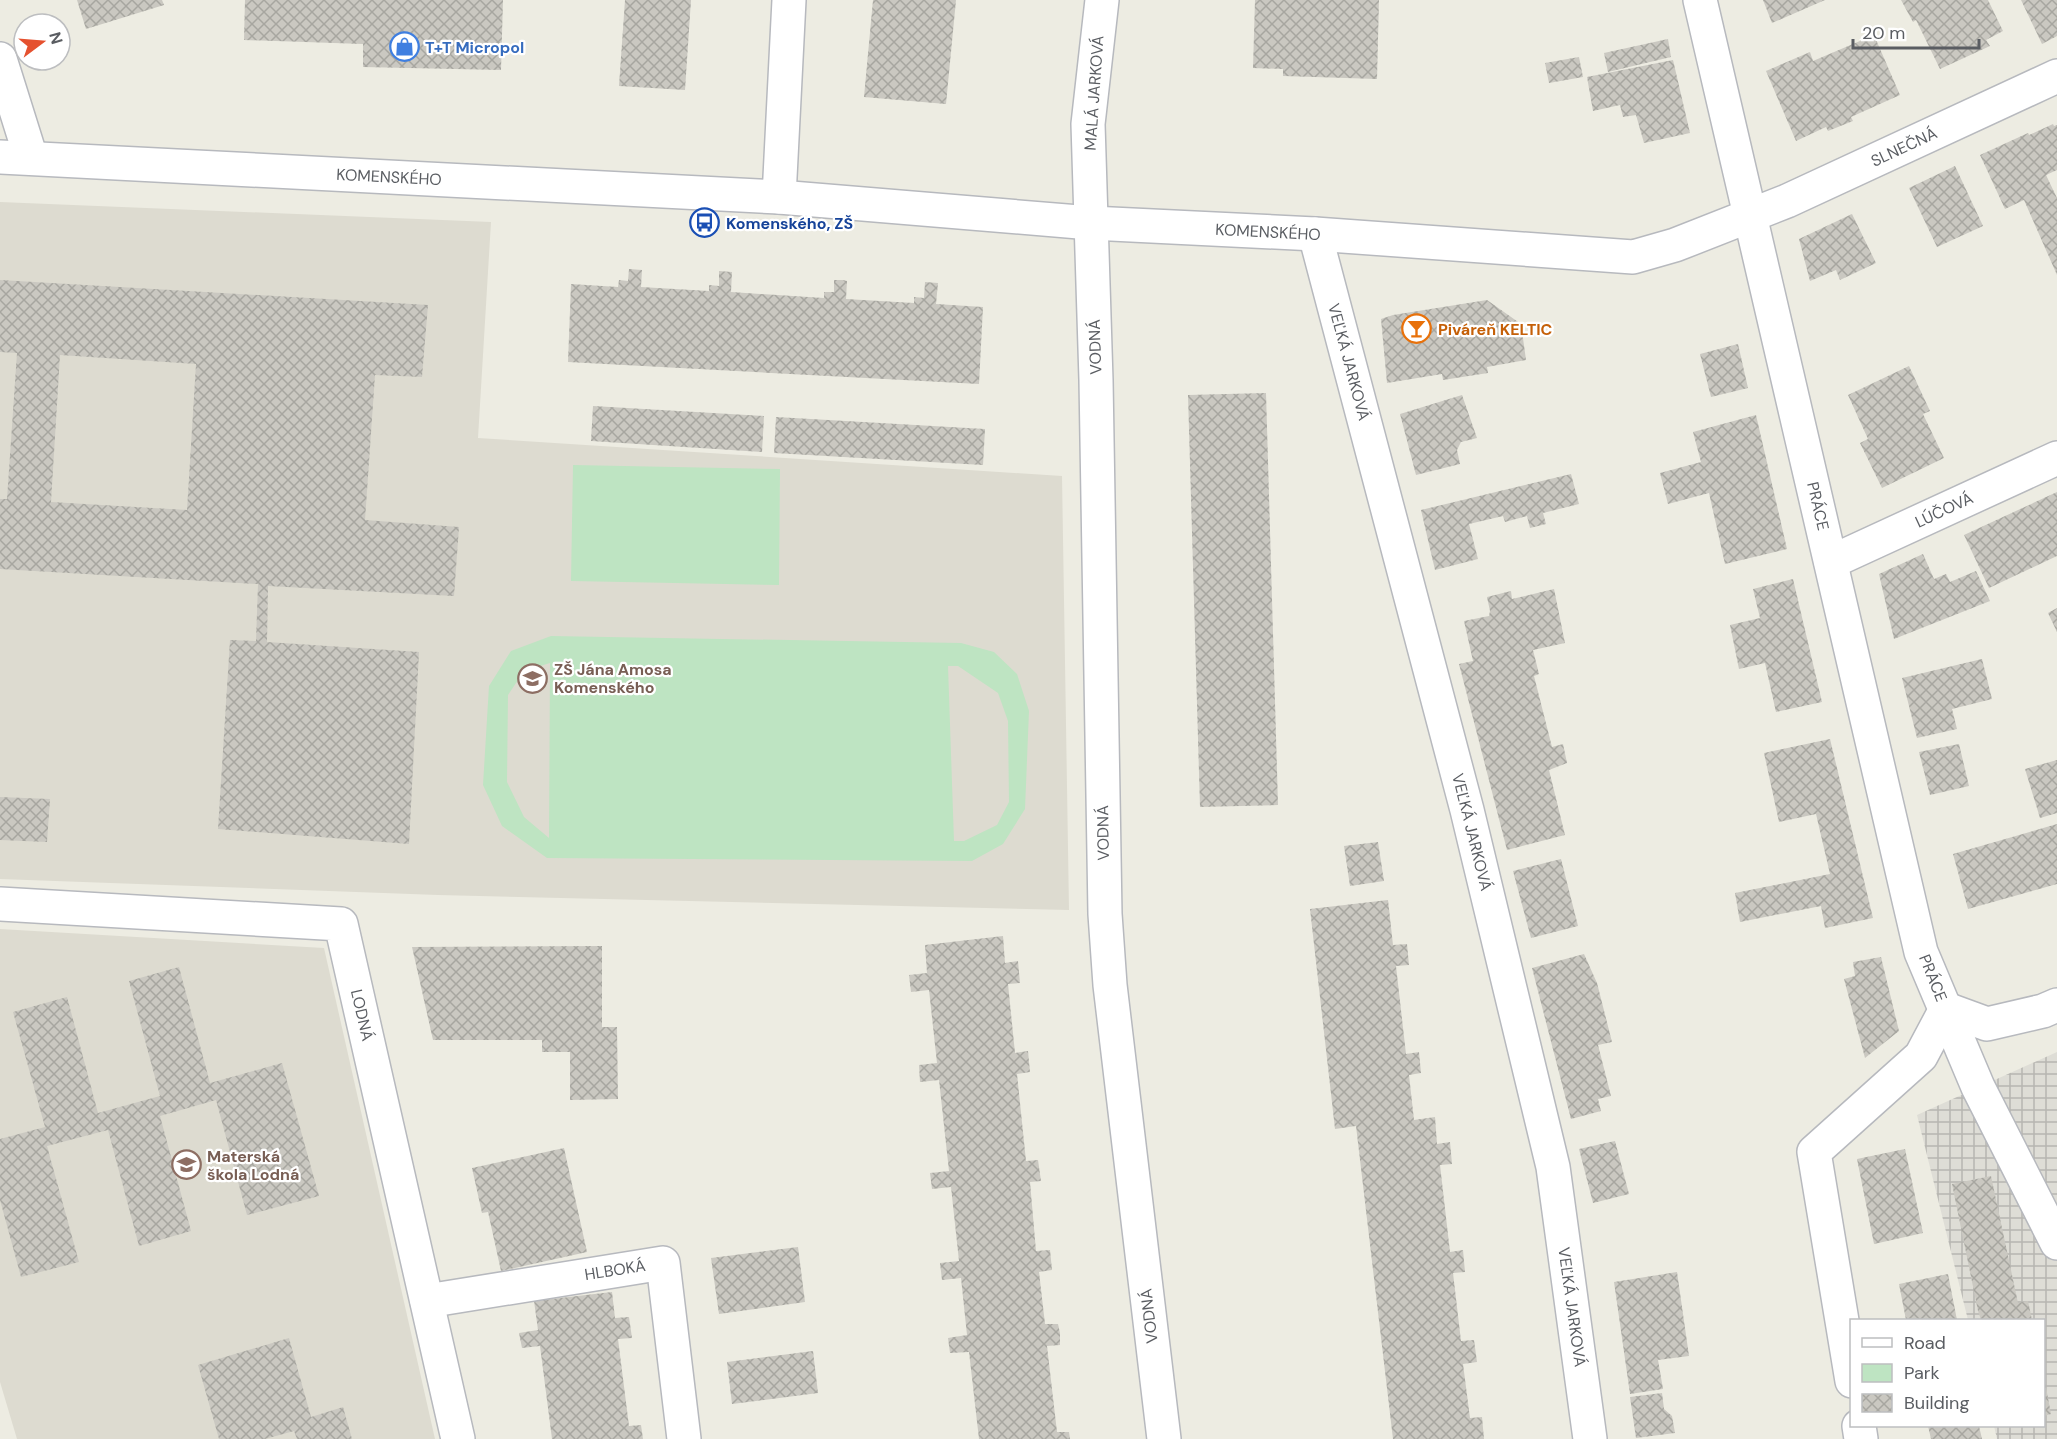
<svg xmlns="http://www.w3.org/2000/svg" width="2057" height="1439" viewBox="0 0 2057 1439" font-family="'DM Sans',sans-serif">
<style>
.industrial{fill:url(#industrial-grid)}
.education{fill:#dddbd0}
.green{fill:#bee4c2;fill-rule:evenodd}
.building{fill:url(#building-cross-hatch);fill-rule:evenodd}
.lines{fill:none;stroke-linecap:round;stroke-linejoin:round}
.minor-casing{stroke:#b7b9be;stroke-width:36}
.minor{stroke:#fff;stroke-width:33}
.labels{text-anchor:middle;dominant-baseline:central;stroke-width:4.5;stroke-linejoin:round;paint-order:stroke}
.shop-label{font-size:16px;font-weight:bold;fill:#366cbe;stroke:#fff;text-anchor:start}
.street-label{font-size:16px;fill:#5a5d62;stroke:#fff}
.transit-label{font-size:16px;font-weight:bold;fill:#164399;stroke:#fff;text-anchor:start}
.food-label{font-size:16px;font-weight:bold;fill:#c56008;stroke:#fff;text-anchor:start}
.education-label{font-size:16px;font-weight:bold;fill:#785e54;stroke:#fff;text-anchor:start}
</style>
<defs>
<pattern id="industrial-grid" width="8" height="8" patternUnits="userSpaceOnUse" patternTransform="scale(1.5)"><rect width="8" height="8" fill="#deddd6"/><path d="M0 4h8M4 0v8" fill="none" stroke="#b7b6b1"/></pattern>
<pattern id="building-cross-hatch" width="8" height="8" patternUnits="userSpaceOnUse" patternTransform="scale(1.5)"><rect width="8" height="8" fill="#cac8c1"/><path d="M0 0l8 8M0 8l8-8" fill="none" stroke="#a7a6a0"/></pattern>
</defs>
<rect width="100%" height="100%" fill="#edece2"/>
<!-- industrial -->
<path class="industrial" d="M2057,1052v387h-60l-3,-13h50v-106h-76l-51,-205z"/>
<!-- education -->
<g class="education">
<path d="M0,202l491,20 -13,216 584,38 7,434 -631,-15 -438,-16z"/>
<path d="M0,929l324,19 111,491h-418l-17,-57z"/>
</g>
<!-- green -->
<g class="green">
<path d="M573,465l207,4 -1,116 -208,-4z"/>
<path d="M551,636l410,7 33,9 23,22 12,37 -4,98 -22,35 -31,17 -425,-3 -45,-32 -19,-41 6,-99 22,-35zM550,663l-1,175 -25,-21 -17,-35 1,-87 16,-24zM948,666h10l40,27 10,28 1,81 -12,23 -33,16h-10z"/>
</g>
<!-- building -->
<g class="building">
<path d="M77,0h85l2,5 -78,24z"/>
<path d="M245,0h258l-2,70 -138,-3v-23l-119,-4z"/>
<path d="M625,0h66l-6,90 -66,-4z"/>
<path d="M873,0h83l-10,104 -82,-7z"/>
<path d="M1255,0h124l-2,79 -94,-3v-7l-30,-1z"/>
<path d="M1763,0h62l-53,23z"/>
<path d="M1901,0h87l15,31 -17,9 4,6 -50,23 -24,-49 -3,2z"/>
<path d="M2021,0h36v36l-15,8z"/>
<path d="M1874,35l26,60 -49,22 2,4 -25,10 -2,-4 -30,14 -30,-70 44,-19 3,9z"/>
<path d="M1668,39l3,18 -63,15 -4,-19z"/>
<path d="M1579,57l4,20 -34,6 -4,-20z"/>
<path d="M1673,60l17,73 -46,10 -8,-28 -13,2 -3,-12 -27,6 -6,-34z"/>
<path d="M2053,124l1,2 3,-1v45l-11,5 11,23v77l-33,-75 -19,9 -25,-54 48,-22 1,2z"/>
<path d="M1955,166l28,60 -46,21 -28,-59z"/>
<path d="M1852,214l24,49 -36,17 -4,-10 -26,11 -11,-42z"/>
<path d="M629,269l13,1 -1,17 68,4v-6l10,1v-15l13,1 -1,20 93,6v-6h10v-12h9l4,1 -1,18 68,4v-6l10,1 1,-16 13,1 -2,21 47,3 -4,77 -411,-22 3,-78 47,3 1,-7 9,1z"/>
<path d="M0,280l428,25 -6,72 -47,-2 -10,145 94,7 -5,69 -186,-10 -1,56 152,10 -10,192 -191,-15 12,-189 26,1 2,-57 -258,-15v-70h7l10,-146 -17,-1zM60,355l136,9 -9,146 -136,-8z"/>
<path d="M1487,300l34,24 5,36 -39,7 1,6 -45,7 -1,-6 -55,9 -6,-64 12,-4z"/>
<path d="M1738,344l10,44 -37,9 -11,-43z"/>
<path d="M1909,366l21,45 -7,3 21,44 -62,30 -22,-45 8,-4 -20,-44z"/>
<path d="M1266,393l12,412 -78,2 -12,-412z"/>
<path d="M1462,395l15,43 -16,4 -4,8 3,14 -44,11 -16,-61z"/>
<path d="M593,406l171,10 -2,36 -171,-11z"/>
<path d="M1756,415l31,134 -62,15 -16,-71 -41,11 -8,-31 41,-11 -8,-30z"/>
<path d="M776,417l209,12 -2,36 -209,-12z"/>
<path d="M1571,474l8,30 -36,9 3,11 -16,4 -3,-12 -22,6 -2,-6 -34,8 9,35 -43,11 -14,-60z"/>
<path d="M2057,492v64l-68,32 -25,-53z"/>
<path d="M1923,554l11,25 12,-5 4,8 26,-11 14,30 -96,38 -15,-65z"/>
<path d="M1793,579l29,123 -46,10 -11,-49 -26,6 -9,-44 30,-7 -7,-29z"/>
<path d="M1554,589l11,54 -32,7 6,24 -5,2 18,71 11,-3 4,19 -18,7 16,65 -58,15 -48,-186 14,-3 -9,-40 25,-5 1,-5 -3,-14 24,-6 1,8z"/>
<path d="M2057,608v24l-9,-19z"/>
<path d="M1982,659l10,40 -40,10 5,20 -40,9 -15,-60z"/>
<path d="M1830,739l43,179 -48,10 -4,-22 -81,16 -5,-29 95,-19 -14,-60 -37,8 -15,-69z"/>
<path d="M1959,744l10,42 -39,9 -11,-43z"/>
<path d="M2057,760v53l-17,5 -15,-49z"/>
<path d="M0,797l50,2 -3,43 -47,-2z"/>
<path d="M2057,824v60l-89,25 -15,-55z"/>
<path d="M1378,842l6,39 -34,5 -6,-40z"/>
<path d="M1561,859l17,67 -47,12 -18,-67z"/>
<path d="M1388,900l5,45 14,-1 2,21 -13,1 10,88 13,-2 2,21 -12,2 5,45 21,-3 2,27 13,-2 2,22 -12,1 10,87 13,-2 2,22 -12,1 8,68 13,-1 3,22 -14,2 7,54 12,-1 2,22h-91l-37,-313 -21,3 -25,-220z"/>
<path d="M1003,936l2,27 13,-2 2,22 -12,1 7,69 13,-2 2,21 -13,2 9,87 12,-1 3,21 -11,1 6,69 14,-1 2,20 -13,2 6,52h13l2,9v12l-13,1 10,86h12l1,7h-91l-10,-87 -19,1 -2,-15 19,-3 -6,-57 -19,2 -2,-17 19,-2 -8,-74 -19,2 -2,-16 19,-2 -10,-91 -19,2 -1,-17 18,-2 -8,-73 -18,2 -2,-17 18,-2 -2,-28z"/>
<path d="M602,946v81h15l1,72 -48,1v-48h-28v-12h-109l-21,-93z"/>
<path d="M1584,954l13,29 15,59 -14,3 13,51 -13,3 3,12 -30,8 -39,-151z"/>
<path d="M1881,957l18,74 -34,27 -21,-79 11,-3 -2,-14z"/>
<path d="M179,967l31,116 72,-20 37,133 -72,19 -31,-115 -56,16 31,115 -52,15 -31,-116 -61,16 32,116 -58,15 -21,-77v-61l45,-12 -32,-115 54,-15 31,116 62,-17 -31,-115z"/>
<path d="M1615,1141l14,53 -36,9 -14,-54z"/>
<path d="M564,1148l23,104 -86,19 -13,-59 -6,1 -10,-45z"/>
<path d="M1905,1149l18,84 -49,11 -17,-85z"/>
<path d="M1991,1176l27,127 10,-2 4,19h-51l-3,-9 -26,-127z"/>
<path d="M798,1247l7,55 -86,12 -8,-56z"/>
<path d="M1677,1272l12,84 -31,4 5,29 -33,5 -16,-112z"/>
<path d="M1948,1274l9,46h-51l-7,-36z"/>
<path d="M612,1292l3,26 14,-1 3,21 -14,1 11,87 12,-1 2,14h-91l-12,-93 -18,2 -3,-15 19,-3 -4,-29z"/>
<path d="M289,1338l22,79 32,-10 9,32h-55l-3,-8 -29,8h-46l-21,-74z"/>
<path d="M813,1351l5,42 -86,11 -5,-42z"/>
<path d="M2045,1382l6,32 -7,2v-34z"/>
<path d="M1662,1393l2,16 8,7 3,17 -39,5 -6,-41z"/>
<path d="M1928,1426h51l3,13h-51z"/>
</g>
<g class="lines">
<defs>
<g id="minor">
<path d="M1102,0l-14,124 8,256 9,534 5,71 54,454"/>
<path d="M1700,0l221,952 57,135 79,156"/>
<path d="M0,59l31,99"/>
<path d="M0,157l779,40 312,26 224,11 318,23 42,-12 112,-44 270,-125"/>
<path d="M779,197l10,-197"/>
<path d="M1315,234l152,576 86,357 37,272"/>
<path d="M1831,562l226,-104"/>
<path d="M0,904l341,20 117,515"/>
<path d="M1946,1009l41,15 56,-13 14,-6"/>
<path d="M427,1301l236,-38 21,176"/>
<path d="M1852,1381l-38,-229 107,-96 25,-47"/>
<path d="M1859,1426l2,13"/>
</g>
</defs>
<!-- minor casing -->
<use href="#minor" class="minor-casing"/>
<!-- minor -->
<use href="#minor" class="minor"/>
</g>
<!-- icons -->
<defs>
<symbol id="shop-ring" viewBox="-11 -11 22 22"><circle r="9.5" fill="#fff" stroke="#3f7fe0" stroke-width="1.5"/><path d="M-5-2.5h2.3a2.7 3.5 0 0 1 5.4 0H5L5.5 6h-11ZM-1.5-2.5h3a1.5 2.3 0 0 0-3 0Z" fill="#3f7fe0"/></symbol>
<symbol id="bus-ring" viewBox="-11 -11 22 22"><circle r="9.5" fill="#fff" stroke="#1a4fb4" stroke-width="1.5"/><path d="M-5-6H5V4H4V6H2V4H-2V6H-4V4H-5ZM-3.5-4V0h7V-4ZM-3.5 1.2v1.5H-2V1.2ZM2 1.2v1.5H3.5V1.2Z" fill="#1a4fb4"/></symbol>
<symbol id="bar-ring" viewBox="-11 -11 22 22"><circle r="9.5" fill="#fff" stroke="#e8710a" stroke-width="1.5"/><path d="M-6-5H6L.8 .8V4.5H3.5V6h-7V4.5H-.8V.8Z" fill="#e8710a"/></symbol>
<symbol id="school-ring" viewBox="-11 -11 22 22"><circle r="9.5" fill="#fff" stroke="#8d6e63" stroke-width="1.5"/><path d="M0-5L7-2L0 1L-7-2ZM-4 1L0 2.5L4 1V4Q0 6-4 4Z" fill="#8d6e63"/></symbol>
</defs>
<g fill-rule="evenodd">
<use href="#shop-ring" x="388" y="30" width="33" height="33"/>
<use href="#bus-ring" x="688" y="206" width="33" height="33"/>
<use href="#bar-ring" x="1400" y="312" width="33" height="33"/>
<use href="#school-ring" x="516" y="662" width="33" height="33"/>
<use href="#school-ring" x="170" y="1148" width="33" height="33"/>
</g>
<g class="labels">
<!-- shop labels -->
<g class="shop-label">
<text x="425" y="47">T+T Micropol</text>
</g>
<!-- street labels -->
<g class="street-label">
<text transform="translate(1094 93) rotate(-86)">MALÁ JARKOVÁ</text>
<text transform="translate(1904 147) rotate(-25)">SLNEČNÁ</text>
<text transform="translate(389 177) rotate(3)">KOMENSKÉHO</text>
<text transform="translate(1268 232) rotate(3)">KOMENSKÉHO</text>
<text transform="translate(1095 347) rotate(-92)">VODNÁ</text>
<text transform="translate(1349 362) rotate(75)">VEĽKÁ JARKOVÁ</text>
<text transform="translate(1818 506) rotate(77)">PRÁCE</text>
<text transform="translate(1944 510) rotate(-25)">LÚČOVÁ</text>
<text transform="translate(1472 832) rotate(76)">VEĽKÁ JARKOVÁ</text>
<text transform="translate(1103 833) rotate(-91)">VODNÁ</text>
<text transform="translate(1933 978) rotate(68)">PRÁCE</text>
<text transform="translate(362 1015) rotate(77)">LODNÁ</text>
<text transform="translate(615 1270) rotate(-9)">HLBOKÁ</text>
<text transform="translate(1572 1307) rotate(82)">VEĽKÁ JARKOVÁ</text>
<text transform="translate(1149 1316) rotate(-97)">VODNÁ</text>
</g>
<!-- transit labels -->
<g class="transit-label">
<text x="726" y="223">Komenského, ZŠ</text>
</g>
<!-- food labels -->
<g class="food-label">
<text x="1438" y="329">Piváreň KELTIC</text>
</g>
<!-- education labels -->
<g class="education-label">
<text x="554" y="669">ZŠ Jána Amosa<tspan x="554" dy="18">Komenského</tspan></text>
<text x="207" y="1156">Materská<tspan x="207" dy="18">škola Lodná</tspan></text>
</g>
</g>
<!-- legend -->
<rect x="1850" y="1319" width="195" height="108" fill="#ffffff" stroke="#bdbec0" stroke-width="1.5"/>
<rect x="1862" y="1338" width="30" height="9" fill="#ffffff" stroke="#bdbec0" stroke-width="1.5"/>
<text x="1904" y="1349" font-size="18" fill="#5a5d62">Road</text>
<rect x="1862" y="1364" width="30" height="18" fill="#bee4c2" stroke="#bdbec0" stroke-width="1.5"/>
<text x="1904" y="1379" font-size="18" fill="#5a5d62">Park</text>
<rect x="1862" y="1394" width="30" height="18" fill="url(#building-cross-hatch)" stroke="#bdbec0" stroke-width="1.5"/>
<text x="1904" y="1409" font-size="18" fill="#5a5d62">Building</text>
<!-- north arrow -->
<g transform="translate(42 42) rotate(74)"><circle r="28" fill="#ffffff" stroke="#bdbec0" stroke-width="1.5"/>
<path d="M0-4.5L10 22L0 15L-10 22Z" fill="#e5512f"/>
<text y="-9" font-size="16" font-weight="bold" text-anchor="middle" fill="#5a5d62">N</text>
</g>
<!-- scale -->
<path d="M1853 39v9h126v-9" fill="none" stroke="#5a5d62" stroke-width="3"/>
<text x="1862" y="39" font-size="18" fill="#5a5d62" stroke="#ffffff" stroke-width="4.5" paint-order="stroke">20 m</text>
</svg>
